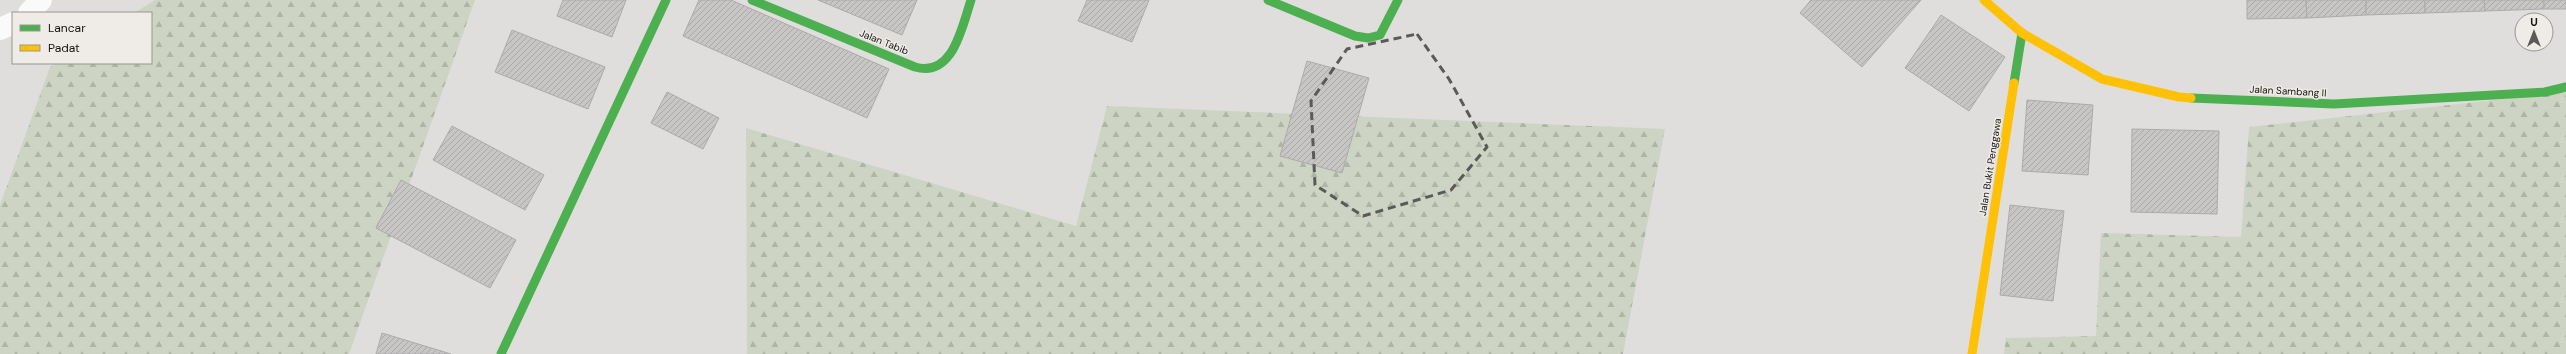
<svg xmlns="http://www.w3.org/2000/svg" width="2566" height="354" viewBox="0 0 2566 354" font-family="'DM Sans',sans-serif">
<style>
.forest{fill:url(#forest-firs)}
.building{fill:url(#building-hatch);stroke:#acaaaa}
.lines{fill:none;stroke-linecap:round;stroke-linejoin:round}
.street{stroke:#fafafa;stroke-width:22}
.fast{stroke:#4caf50;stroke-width:9}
.slow{stroke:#ffc107;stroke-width:9}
.marked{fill:none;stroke:#5b5a58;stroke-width:3;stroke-dasharray:8 5;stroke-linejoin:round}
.labels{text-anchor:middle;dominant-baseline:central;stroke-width:3;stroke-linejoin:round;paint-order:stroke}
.street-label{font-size:10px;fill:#141311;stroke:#efece7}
</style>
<defs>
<pattern id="forest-firs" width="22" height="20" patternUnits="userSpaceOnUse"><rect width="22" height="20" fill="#cdd4c3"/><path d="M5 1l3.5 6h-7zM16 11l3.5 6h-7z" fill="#afb5a6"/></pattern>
<pattern id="building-hatch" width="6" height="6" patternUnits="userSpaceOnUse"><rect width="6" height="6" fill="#c7c6c5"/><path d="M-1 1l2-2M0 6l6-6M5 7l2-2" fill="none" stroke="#aaa9a8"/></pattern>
</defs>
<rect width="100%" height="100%" fill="#e0dedc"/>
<!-- forest -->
<g class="forest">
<path d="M155,0h320l-126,354h-349v-149l50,-138 7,-4h94v-50h-17z"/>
<path d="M2566,92v262h-562l2,-16 90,-2 5,-103 140,4 8,-110z"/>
<path d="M1107,106l558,23 -42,225h-876l-1,-226 330,98z"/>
</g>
<!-- building -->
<g class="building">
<path d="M563,0h63l-14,37 -55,-21z"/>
<path d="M699,0h32l158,69 -22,49 -184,-82z"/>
<path d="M818,0h99l-15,35z"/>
<path d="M1087,0h62l-17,42 -54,-21z"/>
<path d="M1811,0h110l-59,67 -62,-54z"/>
<path d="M2247,0h59l1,18 -60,1z"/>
<path d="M2306,0h60v15l-59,3z"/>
<path d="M2366,0h59v13l-59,2z"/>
<path d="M2425,0h59l1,11 -60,2z"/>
<path d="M2484,0h60v9l-59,2z"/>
<rect x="2544" y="0" width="22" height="9"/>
<path d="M1941,15l64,42 -36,54 -64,-43z"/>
<path d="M512,30l93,37 -17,42 -93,-37z"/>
<path d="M1307,61l62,17 -27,95 -62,-17z"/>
<path d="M667,92l52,26 -16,31 -52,-26z"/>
<path d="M2027,100l66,5 -5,70 -66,-4z"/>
<path d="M452,126l92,49 -19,35 -92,-50z"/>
<path d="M2132,129l87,2 -2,83 -86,-2z"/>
<path d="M401,180l115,60 -26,48 -114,-60z"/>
<path d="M2010,205l54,6 -11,90 -53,-6z"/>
<path d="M382,333l69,21h-75z"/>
</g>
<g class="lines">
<!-- street -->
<g class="street">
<path d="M29,13l12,-13"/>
<path d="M0,29l13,-6"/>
</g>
<!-- fast -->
<g class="fast">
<path d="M752,0l163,67c38,11 47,-40 56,-67"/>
<path d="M1268,0l87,36 13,2 12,-3 18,-35"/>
<path d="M2014,83l8,-50"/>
<path d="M2191,98l143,6 211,-12 21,-5"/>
<path d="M501,354l165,-354"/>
</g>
<!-- slow -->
<g class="slow">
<path d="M1984,0l38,33 80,46 77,18 12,1"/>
<path d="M1972,354l42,-271"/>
</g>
</g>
<!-- marked area -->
<path class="marked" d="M1417,34l32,45 38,68 -36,43 -88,26 -48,-31 -4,-84 36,-52z"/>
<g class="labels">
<!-- street labels -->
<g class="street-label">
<text transform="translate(884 42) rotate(22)">Jalan Tabib</text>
<text transform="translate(2288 91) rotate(3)">Jalan Sambang II</text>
<text transform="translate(1990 167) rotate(-81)">Jalan Bukit Penggawa</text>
</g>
</g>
<!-- legend -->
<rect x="12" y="12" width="140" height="52" fill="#efece7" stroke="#979591"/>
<rect x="20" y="25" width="20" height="6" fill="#4caf50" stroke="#979591"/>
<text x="48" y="32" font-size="12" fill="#141311">Lancar</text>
<rect x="20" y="45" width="20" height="6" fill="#ffc107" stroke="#979591"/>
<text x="48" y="52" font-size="12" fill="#141311">Padat</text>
<!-- north arrow -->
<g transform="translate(2534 32)"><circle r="19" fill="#efece7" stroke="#979591"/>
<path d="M0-3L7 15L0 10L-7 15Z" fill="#5b5a58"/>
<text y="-6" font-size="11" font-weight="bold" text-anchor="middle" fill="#141311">U</text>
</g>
</svg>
